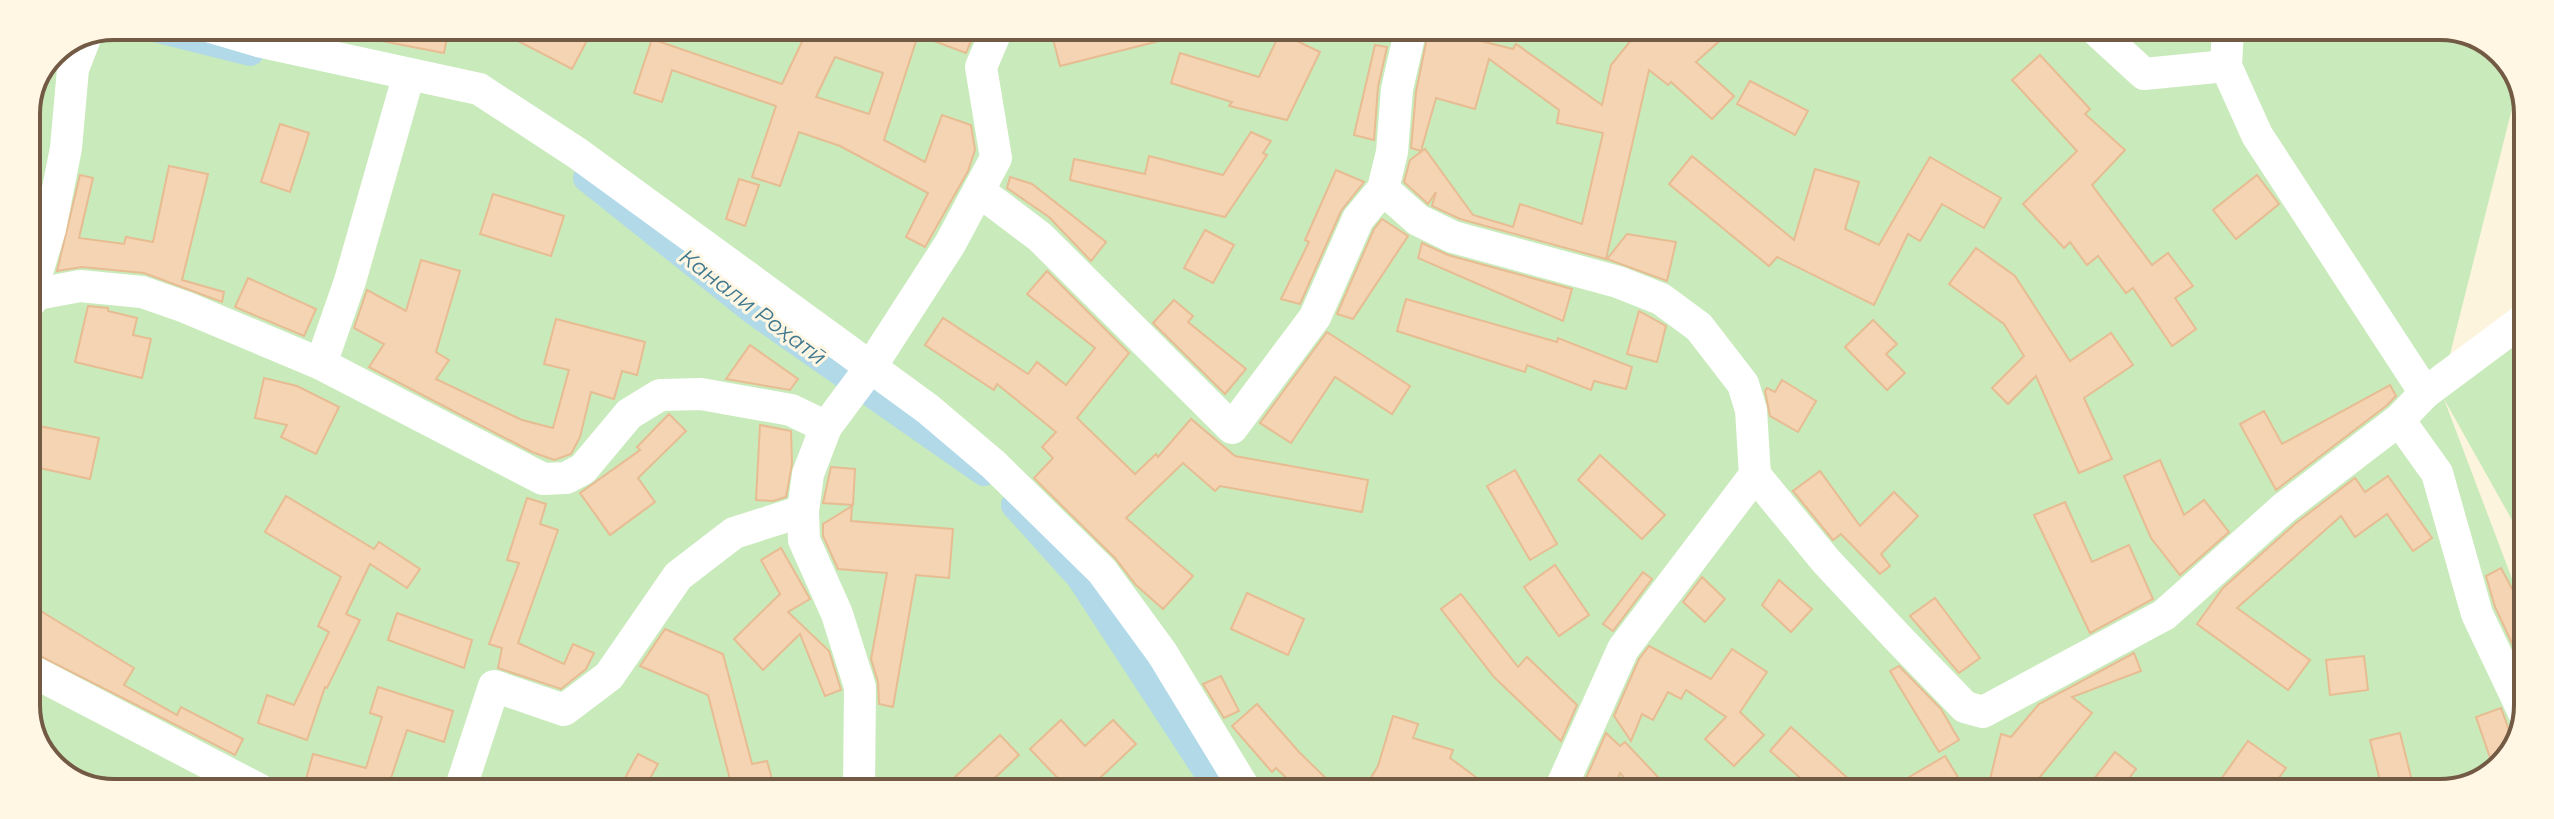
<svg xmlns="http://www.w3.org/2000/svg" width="2554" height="819" viewBox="0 0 2554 819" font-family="Montserrat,sans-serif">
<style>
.green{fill:#c9eabb;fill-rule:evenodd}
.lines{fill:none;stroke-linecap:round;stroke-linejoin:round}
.canal{stroke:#b1d9e7;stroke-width:28}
.building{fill:#f4d4b3;stroke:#e7bc93;stroke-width:2;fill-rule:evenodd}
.minor{stroke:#fff;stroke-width:32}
.labels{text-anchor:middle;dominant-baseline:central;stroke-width:6;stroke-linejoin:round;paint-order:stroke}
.water-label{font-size:22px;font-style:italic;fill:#41798f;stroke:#fff7e4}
.rim{fill:none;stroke:#735a45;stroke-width:4}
</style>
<rect width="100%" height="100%" fill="#fdf4dd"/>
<!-- green -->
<path class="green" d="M114,26l2349,3 43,27 12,29 -77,305 86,-61 -1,216 -82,-146 81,214v115l-32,47 -52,18 -2350,-3 -43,-27 -22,-52v-598l26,-62zM155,30l170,36 -1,1z"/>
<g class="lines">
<!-- canal -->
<g class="canal">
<path d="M146,26l104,26"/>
<path d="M587,178l168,134 229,160"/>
<path d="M1015,505l65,72 140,214"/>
</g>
</g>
<!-- building -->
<g class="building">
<path d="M362,26h87l-5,27 -83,-16z"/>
<path d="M489,26l78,1h27l-22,42z"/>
<path d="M809,27h168l-11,26 -48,-18 -34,105 41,22 17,-47 29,10 4,25 -7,21 -43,76 -19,-10 22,-44 -88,-47 -41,-14 -19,54 -28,-9 24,-71 -104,-36 -10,32 -28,-9 18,-54 130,45zM835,57l48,16 -14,41 -53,-17z"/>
<path d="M1067,27h115l1,8 -123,31 -9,-35z"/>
<path d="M1429,28l84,21 3,-5 86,61 9,-40 30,-37h93l-38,34 38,34 -22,23 -41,-37 -3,3 -19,-15 -43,189 -146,-40 -28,-13 4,-14 -8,12 -24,-22 6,-22 15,-11 48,66 40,12 7,-23 62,20 21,-91 -46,-10 2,-13 -70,-51 -14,50 -39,-11 -15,53 -10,-3 5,-56z"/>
<path d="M1280,33l40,19 -33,68 -58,-14 3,-4 -61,-19 9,-30 79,24z"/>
<path d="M1375,45l12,2 -9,40 -4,53 -20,-5z"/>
<path d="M2040,55l50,54 -5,5 40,36 -33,35 60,80 16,-12 25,33 -18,12 21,31 -24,17 -39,-58 -7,5 -28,-37 -11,9 -17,-23 -6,6 -41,-44 54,-53 -65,-71z"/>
<path d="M1750,81l58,30 -13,24 -58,-31z"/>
<path d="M280,124l29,9 -19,59 -29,-10z"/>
<path d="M1251,132l20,9 -8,12 4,2 -42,62 -155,-37 4,-21 71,15 4,-18 74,19z"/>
<path d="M1692,156l102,84 21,-71 44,13 -14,47 34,16 51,-88 71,41 -17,30 -42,-24 -22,37 -12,-7 -34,71 -97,-48 -8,9 -100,-82z"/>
<path d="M169,166l39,8 -26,106 42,12 -2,10 -78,-29 -62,-6 -25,4 23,-96 13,3 -14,60 45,6 2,-7 27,5z"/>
<path d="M1336,170l28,12 -23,29 -41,93 -19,-5 28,-57 -4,-2z"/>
<path d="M2257,175l22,29 -43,35 -23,-29z"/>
<path d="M1010,177l22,7 74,58 -15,19 -42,-44 -42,-29z"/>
<path d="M739,179l20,6 -14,41 -19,-7z"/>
<path d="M493,194l71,22 -13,40 -71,-22z"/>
<path d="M1382,219l26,17 -55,83 -16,-5 37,-85z"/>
<path d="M1205,230l29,15 -21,38 -29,-15z"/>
<path d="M1627,234l49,8 -9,39 -60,-22z"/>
<path d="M1422,243l26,12 124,34 -9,32 -145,-63z"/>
<path d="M1976,248l39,28 55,85 41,-28 22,32 -49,33 28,61 -33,14 -43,-97 -28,28 -16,-16 32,-32 -20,-32 -55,-40z"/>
<path d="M421,260l39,11 -24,81 13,8 -13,19 86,41 31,8 16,-58 -25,-6 12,-45 89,23 -8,33 -15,-4 -8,28 -23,-7 -11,45 -9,17 -17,6 -22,-8 -163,-85 15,-23 -30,-16 13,-38 39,21z"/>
<path d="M1047,271l82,82 -52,65 58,56 21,-20 2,3 33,-38 44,37 133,24 -6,32 -142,-26 -5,5 -32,-28 -57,55 67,58 -30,33 -27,-24 -21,-27 -81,-80 19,-20 -11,-11 14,-15 -59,-48 -3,6 -69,-45 18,-27 85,56 9,-12 29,23 29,-37 -68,-54z"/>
<path d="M248,278l68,31 -12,27 -69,-29z"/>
<path d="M1406,299l151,43 1,-4 74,29 -6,22 -32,-8 -3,9 -64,-25 -2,7 -128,-41z"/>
<path d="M1174,300l19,16 -5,6 58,47 -21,25 -72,-71z"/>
<path d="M88,306l20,2v3l29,7 -4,17 18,4 -9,39 -67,-16z"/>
<path d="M1639,311l27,15 -9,36 -30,-8z"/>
<path d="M1873,320l24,24 -11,10 19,19 -18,17 -42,-43z"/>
<path d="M1327,332l83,54 -18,28 -57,-37 -44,66 -31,-20z"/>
<path d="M750,345l48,34 -8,11 -64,-11z"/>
<path d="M264,378l33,8 42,21 -23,47 -35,-17 6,-12 -32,-7z"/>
<path d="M1782,380l34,21 -18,31 -28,-16 -5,-25 2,-3 8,4z"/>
<path d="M2390,385l6,11 -10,10 -110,84 -36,-66 24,-13 18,33z"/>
<path d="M669,414l17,17 -48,47 17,24 -45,33 -30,-42 60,-43 -3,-3z"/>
<path d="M34,425l65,13 -9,41 -64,-14z"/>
<path d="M760,425l31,6 1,33 -6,33 -13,4 -17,-1z"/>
<path d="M1600,455l65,60 -23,24 -64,-59z"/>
<path d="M2160,460l24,55 20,-15 25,32 -49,43 -29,-37 -27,-62z"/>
<path d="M831,467l24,2 -2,36 -30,-2z"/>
<path d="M1515,470l42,74 -27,16 -43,-74z"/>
<path d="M1820,471l40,55 34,-34 24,24 -37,38 9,12 -10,8 -39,-40 -8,6 -40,-49z"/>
<path d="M2388,476l44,62 -19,13 -26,-37 -32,23 -14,-21 -104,92 73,52 -22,30 -91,-66 26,-36 73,-65 59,-45 10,14z"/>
<path d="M286,496l88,53 5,-7 41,27 -13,19 -37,-24 -24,50 14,6 -33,68 -2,-1 -18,53 -49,-17 9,-28 27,10 35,-73 -11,-6 23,-49 -76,-45z"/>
<path d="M527,498l19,6 -6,20 18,6 -40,113 46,21 9,-20 21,9 -8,16 -25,20 -63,-21 4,-20 -13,-4 30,-81 -12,-3z"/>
<path d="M2065,502l27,60 37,-17 24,54 -63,34 -56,-118z"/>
<path d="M852,506l-1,15 102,8 -4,49 -33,-3 -23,132 -14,-3 -1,-22 -7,-23 16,-86 -49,-4 -15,-33v-12z"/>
<path d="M781,548l29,51 -22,13 41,39 12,39 -16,6 -25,-62 -37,36 -29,-31 46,-45 -19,-34z"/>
<path d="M1555,565l34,50 -30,21 -35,-49z"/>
<path d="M2501,568l24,45v58l-30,-64 -9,-31z"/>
<path d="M1643,572l9,7 -39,52 -10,-7z"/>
<path d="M1702,577l23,22 -20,23 -22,-20z"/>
<path d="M1779,580l33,29 -21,23 -29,-27z"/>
<path d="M1247,593l57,26 -16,36 -57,-26z"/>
<path d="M1461,594l57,73 9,-10 50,48 -16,36 -67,-64 -53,-68z"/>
<path d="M1935,598l45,60 -21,15 -49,-57z"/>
<path d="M26,602l108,66 -10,17 53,30 4,-8 62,32 -8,16 -209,-106z"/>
<path d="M397,613l75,27 -8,28 -76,-28z"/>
<path d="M665,629l58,25 29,110 15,-3 7,25 -41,5 -25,-96 -68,-29z"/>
<path d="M1649,646l62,33 21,-30 35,23 -27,40 24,23 -30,31 -29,-27 21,-22 -40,-27 -5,9 -13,-7 -15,28 -11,-6 -11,27 -17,-25 25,-57z"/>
<path d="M2134,653l7,18 -69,26 20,16 -53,65 28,14h-80l14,-58 10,3 28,-33z"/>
<path d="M2364,656l4,34 -38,5 -4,-35z"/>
<path d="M1899,666l42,43 18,31 -20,12 -49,-81z"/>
<path d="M1221,676l18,35 -15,7 -21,-34z"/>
<path d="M378,687l75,24 -9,31 -37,-12 -20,60h-84l10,-36 53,14 16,-51 -12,-4z"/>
<path d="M1257,704l42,48 41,40 -40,-1 -24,-23 -4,4 -40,-46z"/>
<path d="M2501,708l13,36 -19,28 -19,-55z"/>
<path d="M1393,716l25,8 -5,14 40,12 -3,8 46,34h-80l-22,-7 -4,7h-28l16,-26z"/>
<path d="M1061,720l24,26 28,-26 23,24 -50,47h-16l-40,-42z"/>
<path d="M1791,727l72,65h-47l-46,-41z"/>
<path d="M1606,733l14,13 5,-4 47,50h-35l-17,-19 -8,19h-32z"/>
<path d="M2400,733l15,60h-32l-13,-53z"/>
<path d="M1000,735l19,20 -38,36h-41z"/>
<path d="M2248,741l38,27 -18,25h-34l-15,-11z"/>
<path d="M2115,752l21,17 -18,24h-35z"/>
<path d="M638,754l20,10 -15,27h-25z"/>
<path d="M1945,756l22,36h-83z"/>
</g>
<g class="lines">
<!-- minor -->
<g class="minor">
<path d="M207,26l51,15 221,48 98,64 351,256 66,56 108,106 60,82 84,138"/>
<path d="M2095,29l49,45 82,-8"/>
<path d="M1383,189l35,31 35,17 165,45 43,17 38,28 44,57 8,26 4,65 -132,174 -64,143"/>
<path d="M979,191l61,46 192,191 83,-111 43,-98 25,-30 9,-37 5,-63 14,-61"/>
<path d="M27,306l23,-77 16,-81 7,-79 12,-31"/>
<path d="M26,307l11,-13 43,-8 62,6 43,15 136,57 222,115 23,-1 17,-9 46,-55 31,-19 41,-1 90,16 35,17"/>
<path d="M321,364l29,-83 59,-207"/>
<path d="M2425,393l102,-76"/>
<path d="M2399,420l38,53 40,141 48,101"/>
<path d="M1755,475l71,86 71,76 68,70 18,5 181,-97 120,-107 115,-88 26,-27 -168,-258 -31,-69 2,-37"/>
<path d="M26,668l234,122"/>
<path d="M460,790l34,-104 70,24 45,-34 69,-100 56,-43 69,-22"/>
<path d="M859,791l1,-104 -23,-73 -33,-74 -1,-29 5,-37 18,-47 44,-59 80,-124 46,-86 -15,-91 17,-40"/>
</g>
</g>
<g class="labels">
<!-- water labels -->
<g class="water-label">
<text transform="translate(753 307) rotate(37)">Канали Роҳатӣ</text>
</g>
</g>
<!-- crop -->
<path d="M0 0H2554V819H0ZM114 40H2440A74 74 0 0 1 2514 114V705A74 74 0 0 1 2440 779H114A74 74 0 0 1 40 705V114A74 74 0 0 1 114 40Z" fill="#fff7e4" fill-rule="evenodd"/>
<path class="rim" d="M114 40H2440A74 74 0 0 1 2514 114V705A74 74 0 0 1 2440 779H114A74 74 0 0 1 40 705V114A74 74 0 0 1 114 40Z"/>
</svg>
